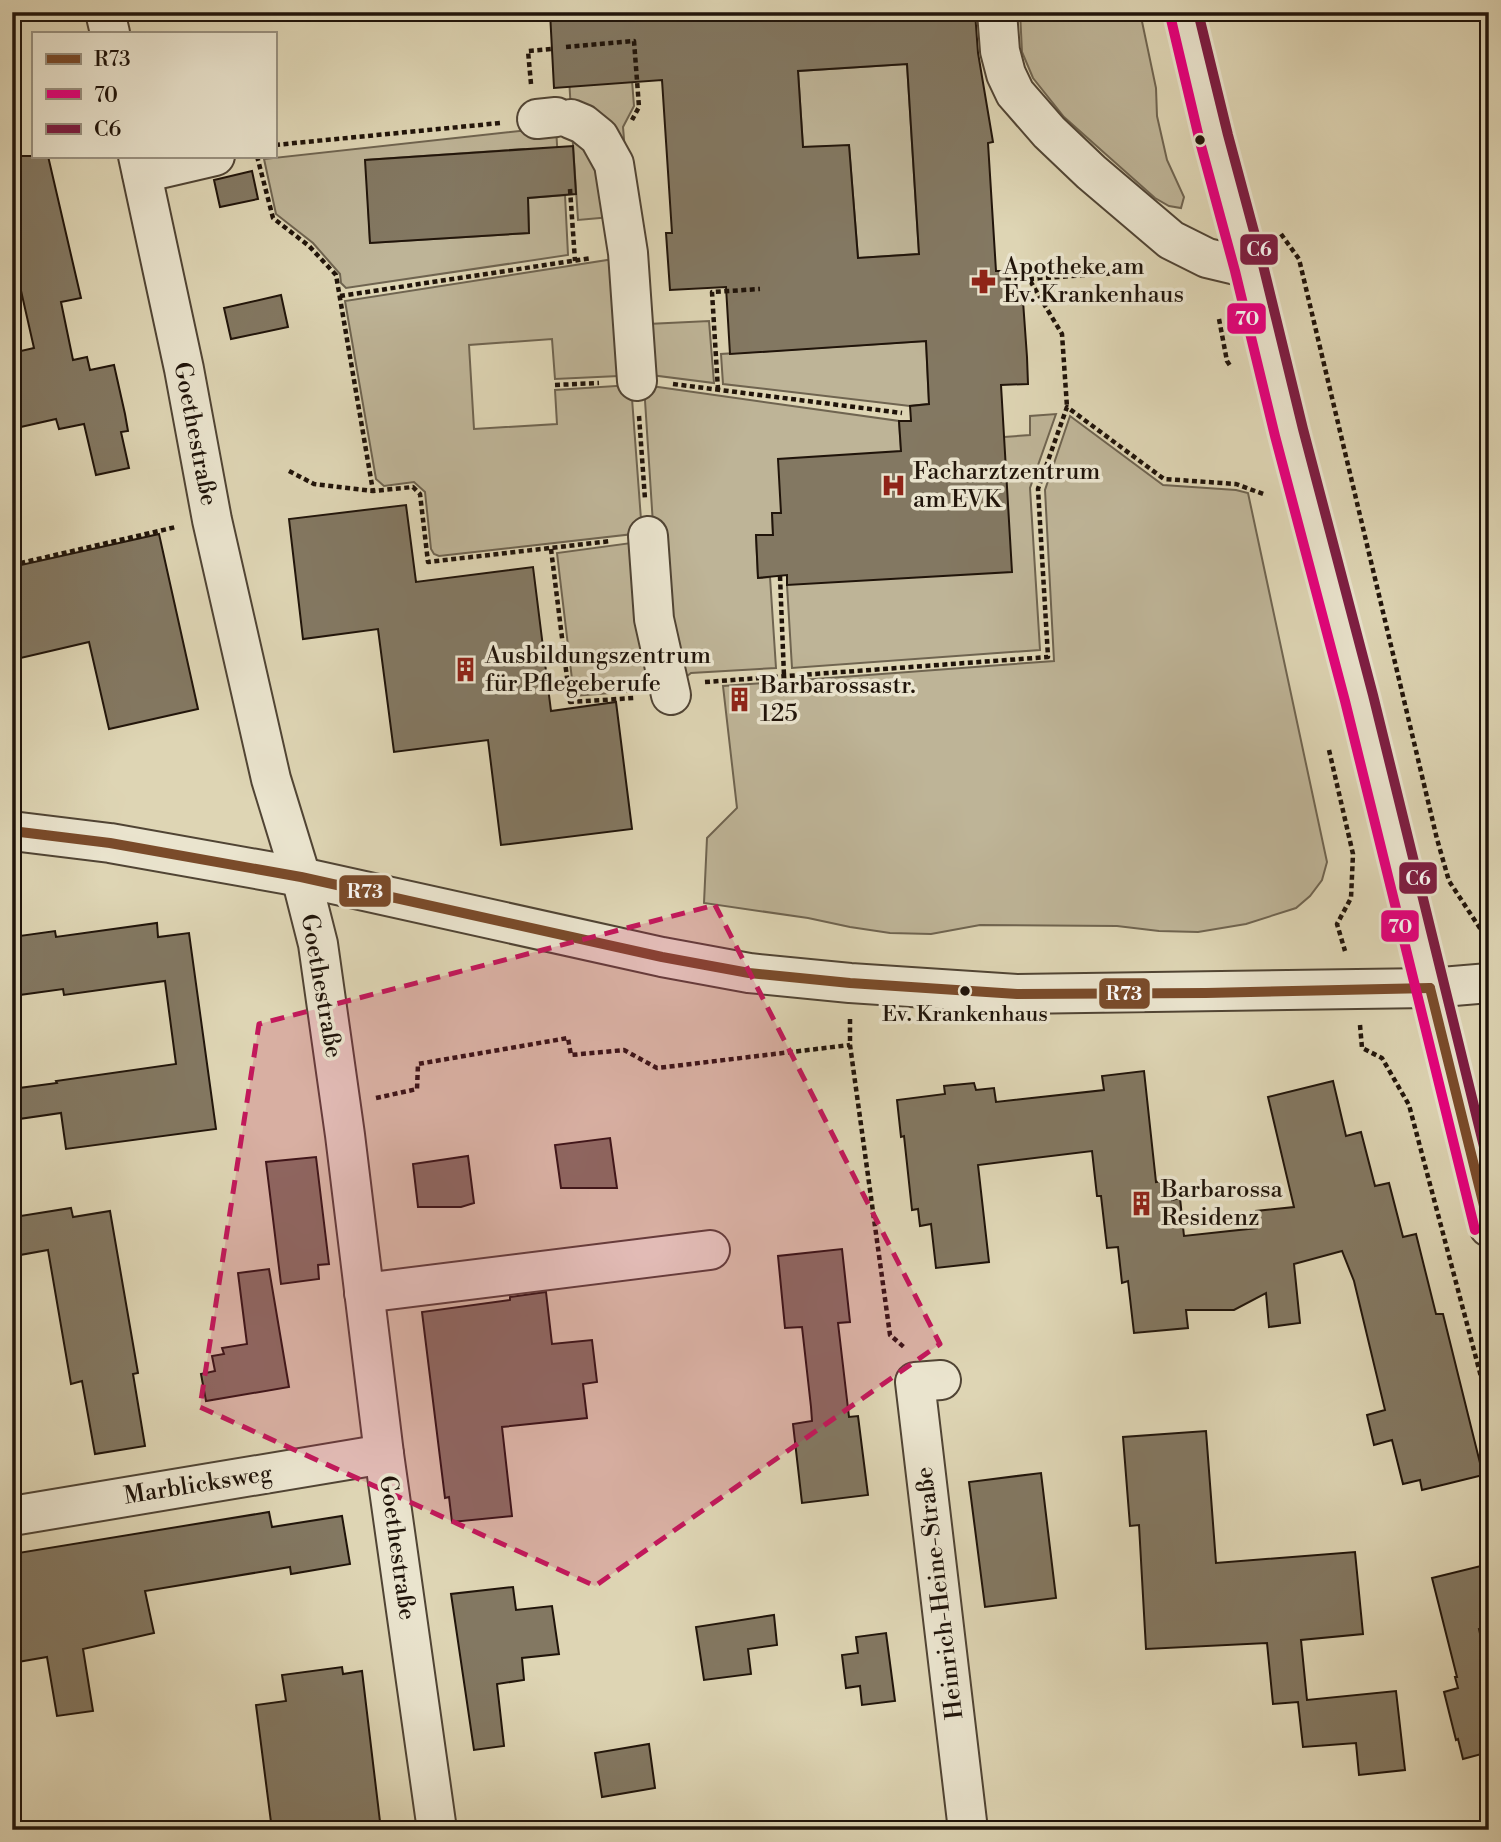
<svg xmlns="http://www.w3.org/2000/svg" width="1501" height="1842" viewBox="0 0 1501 1842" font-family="'Libre Bodoni',serif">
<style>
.green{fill:#beb497;stroke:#6f6450;stroke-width:2}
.building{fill:#837862;stroke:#20140a;stroke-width:2;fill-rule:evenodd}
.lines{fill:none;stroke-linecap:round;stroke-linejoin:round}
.minor-casing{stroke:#504434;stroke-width:42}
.path{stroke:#20140a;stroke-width:4.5;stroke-dasharray:5 3.5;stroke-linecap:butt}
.minor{stroke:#eae4ce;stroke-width:38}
.bus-1-casing{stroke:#eae4ce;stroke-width:16}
.bus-2-casing{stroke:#eae4ce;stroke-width:16}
.bus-3-casing{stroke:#eae4ce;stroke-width:16}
.bus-1{stroke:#7a4b2a;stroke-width:10}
.bus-2{stroke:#e5007d;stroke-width:10}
.bus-3{stroke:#7d1c42;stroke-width:10}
.marked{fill:#c2185b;fill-opacity:0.2;stroke:#c2185b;stroke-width:5;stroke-dasharray:14 9;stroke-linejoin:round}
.bus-dot{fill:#20140a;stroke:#eae4ce;stroke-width:2.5}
.labels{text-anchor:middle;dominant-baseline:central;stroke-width:7;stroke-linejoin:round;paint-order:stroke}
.bus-label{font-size:22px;fill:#20140a;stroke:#eae4ce}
.poi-label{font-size:24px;fill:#20140a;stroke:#eae4ce;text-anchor:start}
.street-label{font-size:24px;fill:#20140a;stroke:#eae4ce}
.line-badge{stroke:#eae4ce;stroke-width:2.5}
.badge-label{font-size:19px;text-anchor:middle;font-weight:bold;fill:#fff}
</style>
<rect width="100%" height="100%" fill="#ded5b4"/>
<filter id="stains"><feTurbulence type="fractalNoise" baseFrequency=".00286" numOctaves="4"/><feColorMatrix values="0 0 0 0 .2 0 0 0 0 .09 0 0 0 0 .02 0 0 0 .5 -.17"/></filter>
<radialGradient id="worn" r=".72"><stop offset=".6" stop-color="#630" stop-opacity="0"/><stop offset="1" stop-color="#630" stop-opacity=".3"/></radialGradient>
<!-- green -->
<g class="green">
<path d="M1020,12h120l16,76 1,28 10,44 17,37 -3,11 -12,-2 -14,-8 -91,-81 -31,-39 -11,-26z"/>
<path d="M630,55l4,51 -11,21 4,48 -56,-64 -3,-50z"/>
<path d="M907,64l12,190 -61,4 -9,-112 -46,1 -5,-76z"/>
<path d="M556,127l3,52 -35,-30 -158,11 4,83 159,-10 -1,-35 37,-3 3,60 -222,33 -5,-5 -1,-9 -27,-31 -37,-29 -12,-55z"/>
<path d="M572,130l21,14 18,73 -33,3z"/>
<path d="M633,256l7,119 -85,4 -3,-40 -83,6 5,84 83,-5 -2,-34 76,-5 11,148 -203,23 -5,-2 -3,-5 -6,-57 -11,-10 -30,4 -8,-7 -31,-178z"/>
<path d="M709,321l5,62 -63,-8 -3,-51z"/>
<path d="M926,341l3,63 -19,2 -187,-22 -2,-30z"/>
<path d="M644,385l255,36 2,30 -120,62 -9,1 1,21 -17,1 2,42 12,-1 6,91 -85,5 -19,15 -98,8 -17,-143 97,-13z"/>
<path d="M1056,414l-26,74 10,162 -248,18 -5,-83 217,-148 26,-2v-19z"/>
<path d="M1070,416l93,69 73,5 12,3 79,369 -5,18 -12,16 -14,12 -50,16 -48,8 -39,-1 -42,-5 -137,-1 -49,9 -41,-1 -40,-6 -42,-9 -104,-15 3,-65 30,-30 -14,-122 331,-25 -9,-171z"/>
</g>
<!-- building -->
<g class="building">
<path d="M550,12h425l3,41 15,89 -5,1 8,128h10l2,31 15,-1 4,56 1,27 -27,1 11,187 -225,13v-10l-29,3 -2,-43h17l-1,-22h9l-3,-54 123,-8 -2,-30h12l-1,-15 19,-2 -3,-63 -196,13 -4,-67 -56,3 -4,-57h6l-10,-153 -108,8zM907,64l12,190 -61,4 -9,-113 -46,2 -5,-76z"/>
<path d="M573,146l3,48 -48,4 1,35 -159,10 -5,-83z"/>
<path d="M12,156h36l33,142 -20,4 12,58 14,-3 3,13 24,-5 11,49 3,17 -7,1 8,36 -33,7 -12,-51 -25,5 -3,-10 -44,10v-76l22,-5 -22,-97z"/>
<path d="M252,171l6,28 -38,8 -6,-27z"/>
<path d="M281,295l7,32 -57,12 -7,-31z"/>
<path d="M406,505l10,77 117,-15 18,144 65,-9 16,127 -131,16 -13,-105 -94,12 -16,-123 -75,10 -14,-120z"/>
<path d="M159,534l39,175 -89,20 -20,-87 -77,18v-93z"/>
<path d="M157,923l1,14 31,-4 27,196 -150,20 -5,-36 -49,7v-31l45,-6 -1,-2 120,-17 -11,-83 -101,14 -1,-6 -51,7v-59l43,-6 1,6z"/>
<path d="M1144,1071l12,111 14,-2 2,20 8,-2 4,38 73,-8 -1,-17 38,-4 -26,-110 65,-16 13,55 15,-4 14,54 14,-3 14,54 13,-3 20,80h7l40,161 -61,15 -2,-10 -17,4 -11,-44 -18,5 -7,-30 18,-5 -31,-129 -12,-30 -48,13 6,59 -31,4 -3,-34 -32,17h-48l2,18 -54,5 -6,-52 -6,2 -4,-36 -11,1 -6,-52h-4l-5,-45 -114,14 11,97 -53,6 -5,-44 -11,2 -2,-17 -6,1 -8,-74 -3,1 -4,-37 48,-6 -1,-8 30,-3 2,7 18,-2 2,14 108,-12 -2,-14z"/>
<path d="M610,1138l7,50h-56l-6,-43z"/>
<path d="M468,1156l6,47 -13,4h-43l-5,-43z"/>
<path d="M316,1157l13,107 -11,1 1,14 -38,5 -15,-122z"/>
<path d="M71,1208l2,9 37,-6 28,162 -5,1 12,72 -50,8 -13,-73 -11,3 -23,-134 -28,5 -6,-38z"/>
<path d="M842,1249l8,73 -12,1 11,94 9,-1 10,79 -66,8 -9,-79 19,-3 -1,-14 -9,-80 -17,1 -7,-72z"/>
<path d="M269,1269l20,118 -83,14 -5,-27 14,-3 -3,-15 12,-2 -2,-6 25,-4 -9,-71z"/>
<path d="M546,1292l6,52 40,-4 5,42 -14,2 4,34 -85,9 10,89 -60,6 -3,-25 -4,1 -23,-186 88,-12v-3z"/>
<path d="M1206,1431l10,132 139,-11 8,82 -62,6 6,60 89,-9 9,79 -46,5 -3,-32 -53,4 -5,-45 -25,2 -6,-61 -121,6 -7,-124 -9,1 -7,-89z"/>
<path d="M1041,1473l15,125 -71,9 -16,-125z"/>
<path d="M269,1512l3,15 70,-11 8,48 -59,10 -1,-7 -145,24 9,42 -71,16 10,62 -36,5 -10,-59 -35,6v-109z"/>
<path d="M1489,1564v63l-10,2 10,46v77l-26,7 -5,-20 -2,1 -12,-48 14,-4 -3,-11h2l-25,-99z"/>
<path d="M513,1587l3,23 36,-4 7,48 -37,4 2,22 -27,4 7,62 -30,4 -23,-156z"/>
<path d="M774,1615l3,30 -29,4 3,25 -47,6 -8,-53z"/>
<path d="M886,1633l9,68 -33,4 -2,-19 -14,2 -4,-33 16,-2 -2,-16z"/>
<path d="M342,1667l1,7 19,-3 19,159h-109l-16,-125 30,-4 -4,-26z"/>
<path d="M649,1744l6,44 -53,9 -7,-44z"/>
</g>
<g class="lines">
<defs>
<g id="minor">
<path d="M105,12l5,21"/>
<path d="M997,12l3,39 6,23 9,19 34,39 42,40 80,68 36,18 42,10"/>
<path d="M1184,12l30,126 35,130 40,164 70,266 130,529"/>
<path d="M537,119l19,-2"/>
<path d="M571,119l12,5 16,13 15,27 14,89 9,128"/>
<path d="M138,156l46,213 28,151 59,259 30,98 17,67 27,191 39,319 53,376"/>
<path d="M142,173l73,-17"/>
<path d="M648,536l6,83 17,76"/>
<path d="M12,831l98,12 191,34 361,80 87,16 101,10 167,11 340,-5 73,-1 59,-5"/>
<path d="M364,1293l346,-43"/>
<path d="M941,1380l-26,2 53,448"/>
<path d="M12,1516l372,-62"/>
</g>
</defs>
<!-- minor casing -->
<use href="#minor" class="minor-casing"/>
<!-- path -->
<g class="path">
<path d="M566,47l68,-6 5,66 -7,13"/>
<path d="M531,84l-3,-33 24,-2"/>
<path d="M275,145l225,-22"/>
<path d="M257,156l16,62 36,28 27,29 37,216"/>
<path d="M570,189l5,72"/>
<path d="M1281,234l18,25 138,580 12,42 38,58 2,7"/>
<path d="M1029,279l118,-8"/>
<path d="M1006,280l23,-1 33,55 5,73"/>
<path d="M340,296l252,-38"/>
<path d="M1219,319l8,42 4,6"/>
<path d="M673,384l229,29"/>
<path d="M555,385l44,-2"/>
<path d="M718,390l-6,-98 48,-3"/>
<path d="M639,416l6,83"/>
<path d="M289,471l25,13 59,7 40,-4 7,7 8,68 183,-21"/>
<path d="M551,549l19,153 64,-4"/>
<path d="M12,565l164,-38"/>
<path d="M780,576l4,100"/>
<path d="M705,682l343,-25 -10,-168 29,-82 97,72 72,5 30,11"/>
<path d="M1329,750l24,104 -2,44 -14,26 8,27"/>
<path d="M850,1019v26l40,290 15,13"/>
<path d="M1360,1025l2,23 20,10 27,47 80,302"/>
<path d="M376,1098l41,-9 1,-25 150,-26 3,17 53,-5 33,18 193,-23"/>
</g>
<!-- minor -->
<use href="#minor" class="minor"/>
<defs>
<g id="bus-1">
<path d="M12,831l98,12 191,34 361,80 87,16 101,10 167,11 189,-1 224,-5"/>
<path d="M1430,988l59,238"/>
</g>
<path id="bus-2" d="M1170,15l30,127 35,129 40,165 70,265 130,529"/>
<path id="bus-3" d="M1198,12l30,123 35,130 40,164 70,266 116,472"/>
</defs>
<!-- bus-1 casing -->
<use href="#bus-1" class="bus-1-casing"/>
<!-- bus-2 casing -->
<use href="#bus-2" class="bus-2-casing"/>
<!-- bus-3 casing -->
<use href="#bus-3" class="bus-3-casing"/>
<!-- bus-1 -->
<use href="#bus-1" class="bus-1"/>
<!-- bus-2 -->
<use href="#bus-2" class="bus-2"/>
<!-- bus-3 -->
<use href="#bus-3" class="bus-3"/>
</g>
<!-- marked area -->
<path class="marked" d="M715,905l225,439 -345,242 -395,-179 59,-383z"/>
<!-- icons -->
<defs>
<symbol id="pharmacy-bare" viewBox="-9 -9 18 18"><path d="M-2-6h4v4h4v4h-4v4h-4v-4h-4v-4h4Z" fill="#8f2418" stroke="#eae4ce" stroke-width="2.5" paint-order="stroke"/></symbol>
<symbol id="hospital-bare" viewBox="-9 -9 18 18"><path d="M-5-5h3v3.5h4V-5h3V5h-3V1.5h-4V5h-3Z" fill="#8f2418" stroke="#eae4ce" stroke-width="2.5" paint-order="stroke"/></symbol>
<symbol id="building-bare" viewBox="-9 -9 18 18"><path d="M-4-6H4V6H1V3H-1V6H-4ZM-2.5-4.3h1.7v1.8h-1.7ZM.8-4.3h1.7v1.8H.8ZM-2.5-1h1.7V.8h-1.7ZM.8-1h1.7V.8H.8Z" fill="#8f2418" stroke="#eae4ce" stroke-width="2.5" paint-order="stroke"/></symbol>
</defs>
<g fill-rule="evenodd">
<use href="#pharmacy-bare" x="966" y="264" width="35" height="35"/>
<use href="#hospital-bare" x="876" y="468" width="35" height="35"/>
<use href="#building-bare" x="448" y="652" width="35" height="35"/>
<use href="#building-bare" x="722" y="682" width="35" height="35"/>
<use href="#building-bare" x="1124" y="1186" width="35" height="35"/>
</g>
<!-- markers -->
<g class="bus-dot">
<circle cx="1200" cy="140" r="6"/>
<circle cx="965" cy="991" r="6"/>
</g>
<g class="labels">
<!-- bus labels -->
<g class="bus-label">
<text x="965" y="1014">Ev. Krankenhaus</text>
</g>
<!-- poi labels -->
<g class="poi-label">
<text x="1003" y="267">Apotheke am<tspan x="1003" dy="28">Ev. Krankenhaus</tspan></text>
<text x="913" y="472">Facharztzentrum<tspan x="913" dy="28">am EVK</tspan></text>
<text x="485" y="656">Ausbildungszentrum<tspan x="485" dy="28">für Pflegeberufe</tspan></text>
<text x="760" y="686">Barbarossastr.<tspan x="760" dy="28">125</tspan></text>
<text x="1161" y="1190">Barbarossa<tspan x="1161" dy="28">Residenz</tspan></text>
</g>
<!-- street labels -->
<g class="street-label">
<text transform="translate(195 434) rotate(79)">Goethestraße</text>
<text transform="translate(321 986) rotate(80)">Goethestraße</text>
<text transform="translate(198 1485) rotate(-9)">Marblicksweg</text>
<text transform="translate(397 1548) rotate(82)">Goethestraße</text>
<text transform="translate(940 1593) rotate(-97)">Heinrich-Heine-Straße</text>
</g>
</g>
<g class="line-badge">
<rect x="1239" y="233" width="40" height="33" rx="7" fill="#7d1c42"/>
<rect x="1226" y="302" width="41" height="33" rx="7" fill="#e5007d"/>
<rect x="1398" y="861" width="40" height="34" rx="7" fill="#7d1c42"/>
<rect x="338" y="874" width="54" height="34" rx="7" fill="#7a4b2a"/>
<rect x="1380" y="909" width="40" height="34" rx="7" fill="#e5007d"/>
<rect x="1098" y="977" width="53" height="33" rx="7" fill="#7a4b2a"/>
</g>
<g class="badge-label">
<text x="1259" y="256">C6</text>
<text x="1247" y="325">70</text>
<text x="1418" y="885">C6</text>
<text x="365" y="898">R73</text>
<text x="1400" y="933">70</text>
<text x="1124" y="1000">R73</text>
</g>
<!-- margin -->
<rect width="1501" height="1842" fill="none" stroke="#ded5b4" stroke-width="42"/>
<rect x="14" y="14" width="1473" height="1814" fill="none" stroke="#20140a" stroke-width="3.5"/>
<rect x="21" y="21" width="1459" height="1800" fill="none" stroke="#20140a" stroke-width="2"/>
<!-- legend -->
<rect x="32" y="32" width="245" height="126" fill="#eae4ce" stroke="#999180" stroke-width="2"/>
<rect x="46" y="54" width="35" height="10" fill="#7a4b2a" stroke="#999180" stroke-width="2"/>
<text x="94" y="66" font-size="21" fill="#20140a">R73</text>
<rect x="46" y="89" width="35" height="10" fill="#e5007d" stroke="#999180" stroke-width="2"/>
<text x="94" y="102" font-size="21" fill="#20140a">70</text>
<rect x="46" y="124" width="35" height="10" fill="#7d1c42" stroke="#999180" stroke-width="2"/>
<text x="94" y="136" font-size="21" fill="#20140a">C6</text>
<rect width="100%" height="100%" filter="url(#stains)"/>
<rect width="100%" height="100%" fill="url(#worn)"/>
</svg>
